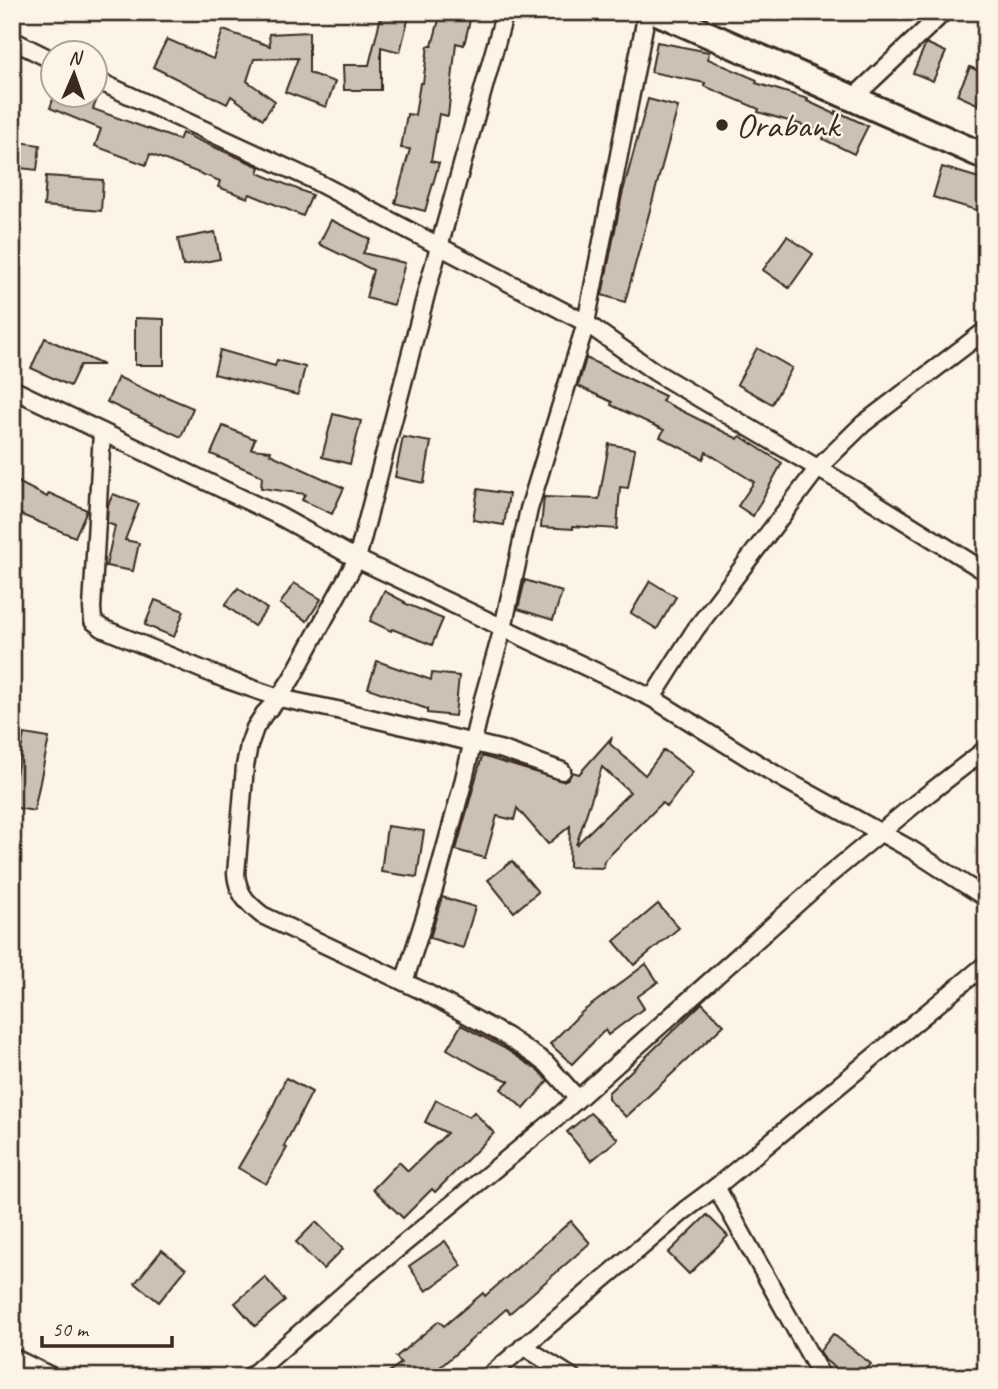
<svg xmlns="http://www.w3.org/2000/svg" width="998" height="1389" viewBox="0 0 998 1389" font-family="Caveat,sans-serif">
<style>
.building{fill:#ccc2b3;stroke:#3b2a1e;stroke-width:2;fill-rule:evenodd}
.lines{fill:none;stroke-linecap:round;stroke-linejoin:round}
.street-casing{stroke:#3b2a1e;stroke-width:21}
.primary-casing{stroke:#3b2a1e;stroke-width:30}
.street{stroke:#fcf5e5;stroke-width:16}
.primary{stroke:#fcf5e5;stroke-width:24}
.poi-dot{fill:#3b2a1e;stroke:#fcf5e5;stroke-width:2.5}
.labels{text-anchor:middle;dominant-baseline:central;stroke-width:5;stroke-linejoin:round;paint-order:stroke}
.poi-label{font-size:35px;fill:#3b2a1e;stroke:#fcf5e5;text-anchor:start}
</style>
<rect width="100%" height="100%" fill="#fcf5e5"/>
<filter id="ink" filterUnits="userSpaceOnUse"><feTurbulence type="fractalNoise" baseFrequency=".0143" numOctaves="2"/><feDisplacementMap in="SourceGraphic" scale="14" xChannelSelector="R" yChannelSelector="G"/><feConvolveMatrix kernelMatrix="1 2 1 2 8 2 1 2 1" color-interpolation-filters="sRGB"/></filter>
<g filter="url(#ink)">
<!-- building -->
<g class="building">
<path d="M382,12h28l-10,40 -19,-5v43h-37l-1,-25h26z"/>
<path d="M441,12h31l-8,33 -8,-2 -8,73 -9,-2 -8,47 8,2 -14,48 -30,-8 15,-54 -9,-1 6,-34 8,1 5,-32h3l5,-37h4z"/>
<path d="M223,30l47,16 -1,-12 40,-2v41l26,9 -9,25 -41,-15 13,-34 -44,1 -7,22 28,20 -12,18 -32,-23 -4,8 -74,-37 14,-28 46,20z"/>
<path d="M657,42l52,10 -1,7 49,21 -1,3 52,16 -1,2 28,13 1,-3 32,15 -14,28 -31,-15 3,-7 -68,-20 1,-3 -55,-23 1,-3 -54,-11z"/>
<path d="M926,43l20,9 -13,29 -20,-8z"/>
<path d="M970,67l16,7v34l-29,-13z"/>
<path d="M55,94h44l-6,15 86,31 3,-7 78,34 -2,6 54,22 -9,21 -53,-22 -2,4 -30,-11 2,-6 -70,-27 -4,11 -51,-19 6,-17 -51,-21z"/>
<path d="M648,99l30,8 -53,195 -23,-7 20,-100z"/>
<path d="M12,141l28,4 -3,25 -25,-3z"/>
<path d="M942,167l44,13v33l-53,-16z"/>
<path d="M46,176l57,4 -2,31 -57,-5z"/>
<path d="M331,220l39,19 -7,14 42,10 -11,42 -28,-7 7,-28 -54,-26z"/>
<path d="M215,232l5,27 -37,7 -5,-27z"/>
<path d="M787,236l26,18 -24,34 -26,-18z"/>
<path d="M135,318l29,1v46h-29z"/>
<path d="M45,338l58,27h-23l-10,21 -39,-18z"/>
<path d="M757,348l35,20 -20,36 -35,-20z"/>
<path d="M220,350l55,16 2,-6 28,7 -7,28 -84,-21z"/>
<path d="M586,358l79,38 -3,5 76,38 2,-3 42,27 -29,53 -15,-10 16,-24 -48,-30 -3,7 -43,-22 4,-7 -53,-25 1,-3 -34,-16z"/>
<path d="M118,377l41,19 1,-2 33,14 -12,29 -74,-35z"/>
<path d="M333,414l28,7 -11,43 -28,-7z"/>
<path d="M223,426l32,13 -4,10 20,2 -1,3 74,34 -12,26 -30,-14 3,-6 -44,-6 1,-12 -51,-22z"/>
<path d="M403,437l28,5 -7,41 -29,-6z"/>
<path d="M609,444l26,5 -7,39 -8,-1 -3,42 -44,-3v3l-32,-2 3,-30 55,2z"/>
<path d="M12,479l35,18 2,-4 38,17 -12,27 -63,-26z"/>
<path d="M478,489l31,5 -5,31 -31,-5z"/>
<path d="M113,494l26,10 -14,36 14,3 -6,28 -27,-5 9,-40 -8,-3 1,-18z"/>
<path d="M525,580l37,12 -9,28 -35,-11z"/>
<path d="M650,581l26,16 -19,32 -26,-16z"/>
<path d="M294,583l27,16 -14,22 -27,-17z"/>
<path d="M238,588l29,21 -13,17 -29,-21z"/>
<path d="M384,591l21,11 -1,1 39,16 -11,26 -40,-16 -1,2 -21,-10z"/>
<path d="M155,600l29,11 -10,26 -29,-12z"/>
<path d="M377,661l54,19 1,-7 27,3 -4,40 -28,-3v-4l-59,-21z"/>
<path d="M24,734l25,4 -15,73 -22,-4v-12z"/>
<path d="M612,737l-2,7 35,31 19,-25 29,22 -26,35 -5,-4 -58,58 -1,7 -34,-1 1,-41 -22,18 -31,-36 -3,12 -17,-4 -12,42 -29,-8 26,-94 81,25 6,-3 3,-6 7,2zM602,767l28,25 -54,53z"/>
<path d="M387,826l37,5 -7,46 -36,-5z"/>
<path d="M512,861l26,31 -24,20 -26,-32z"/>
<path d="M442,897l33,10 -12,41 -33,-10z"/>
<path d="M658,904l21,24 -45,37 -20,-24z"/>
<path d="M646,964l12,18 -21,15 7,11 -36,27 -3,-5 -33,34 -22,-20 32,-32z"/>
<path d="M702,1003l22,22 -98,92 -18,-18v-6z"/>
<path d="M461,1025l43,23 35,23 9,10 -24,28 -23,-20 8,-8 -29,-13 -33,-19z"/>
<path d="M286,1078l26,14 -28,54 3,2 -21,36 -28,-16 30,-51z"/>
<path d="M436,1100l33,17 5,-5 20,21 -59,59 -3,-3 -29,29 -30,-29 26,-27 9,9 39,-38 -22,-11z"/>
<path d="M590,1113l28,26 -27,22 -24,-29z"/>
<path d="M707,1215l21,21 -39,38 -21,-21z"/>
<path d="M571,1221l19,22 -80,70 -4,-4 -77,68h-47l19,-14 -5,-6 43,-36 5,5 39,-33 2,3z"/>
<path d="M316,1222l27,27 -20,20 -27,-27z"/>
<path d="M445,1241l17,25 -36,25 -17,-25z"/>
<path d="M162,1250l24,19 -27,33 -24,-19z"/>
<path d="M265,1277l20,24 -30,25 -20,-23z"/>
<path d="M833,1334l38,30 -10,13h-15l-21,-17 -5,-9z"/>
</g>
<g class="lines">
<defs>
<g id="street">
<path d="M505,12l-75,267 -73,280 -65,119 -13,20 -15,16 -9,14 -6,17 -4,21 -9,108c2,20 11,29 26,41l163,77 81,44 40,27 31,35"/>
<path d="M12,40l40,20"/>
<path d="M94,79l215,99 277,145 69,49 203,120 128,80"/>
<path d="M852,99l92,-87"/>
<path d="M12,389l267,127 78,43 295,139 126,78 134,74 74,48"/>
<path d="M102,432l-10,176 1,13 9,7 123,51 54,19 58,12 166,40 59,21"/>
<path d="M652,698l43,-68 123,-162 45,-44 123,-94"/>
<path d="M404,982l30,-93 28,-102 21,-88 20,-71 26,-119 57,-186 61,-311"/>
<path d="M716,1187l106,190"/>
<path d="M523,1346l49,31"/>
<path d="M12,1357l41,20"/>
<path d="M250,1377l112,-99 190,-156 276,-246 87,-72 71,-55"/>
<path d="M488,1377l197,-167 31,-23 270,-223"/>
</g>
<path id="primary" d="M657,12l329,145"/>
</defs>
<!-- street casing -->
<use href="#street" class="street-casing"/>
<!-- primary casing -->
<use href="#primary" class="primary-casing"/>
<!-- street -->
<use href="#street" class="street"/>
<!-- primary -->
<use href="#primary" class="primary"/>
</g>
</g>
<!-- markers -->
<circle class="poi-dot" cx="722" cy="125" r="7"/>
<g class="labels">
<!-- poi labels -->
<g class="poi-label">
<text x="736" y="125">Orabank</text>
</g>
</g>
<!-- margin -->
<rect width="998" height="1389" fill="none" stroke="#fcf5e5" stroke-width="42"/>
<rect x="21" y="21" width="956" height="1347" fill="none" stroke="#3b2a1e" stroke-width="2.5" filter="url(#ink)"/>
<!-- north arrow -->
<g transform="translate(74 74) rotate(2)"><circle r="33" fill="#fcf5e5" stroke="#afa495" stroke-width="2"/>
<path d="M0-5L12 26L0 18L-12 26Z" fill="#3b2a1e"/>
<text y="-10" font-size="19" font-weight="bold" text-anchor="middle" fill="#3b2a1e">N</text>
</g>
<!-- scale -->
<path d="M42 1336v10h130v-10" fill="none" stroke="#3b2a1e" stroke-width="3.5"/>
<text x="52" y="1336" font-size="21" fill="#3b2a1e" stroke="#fcf5e5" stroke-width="5" paint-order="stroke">50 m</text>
</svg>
